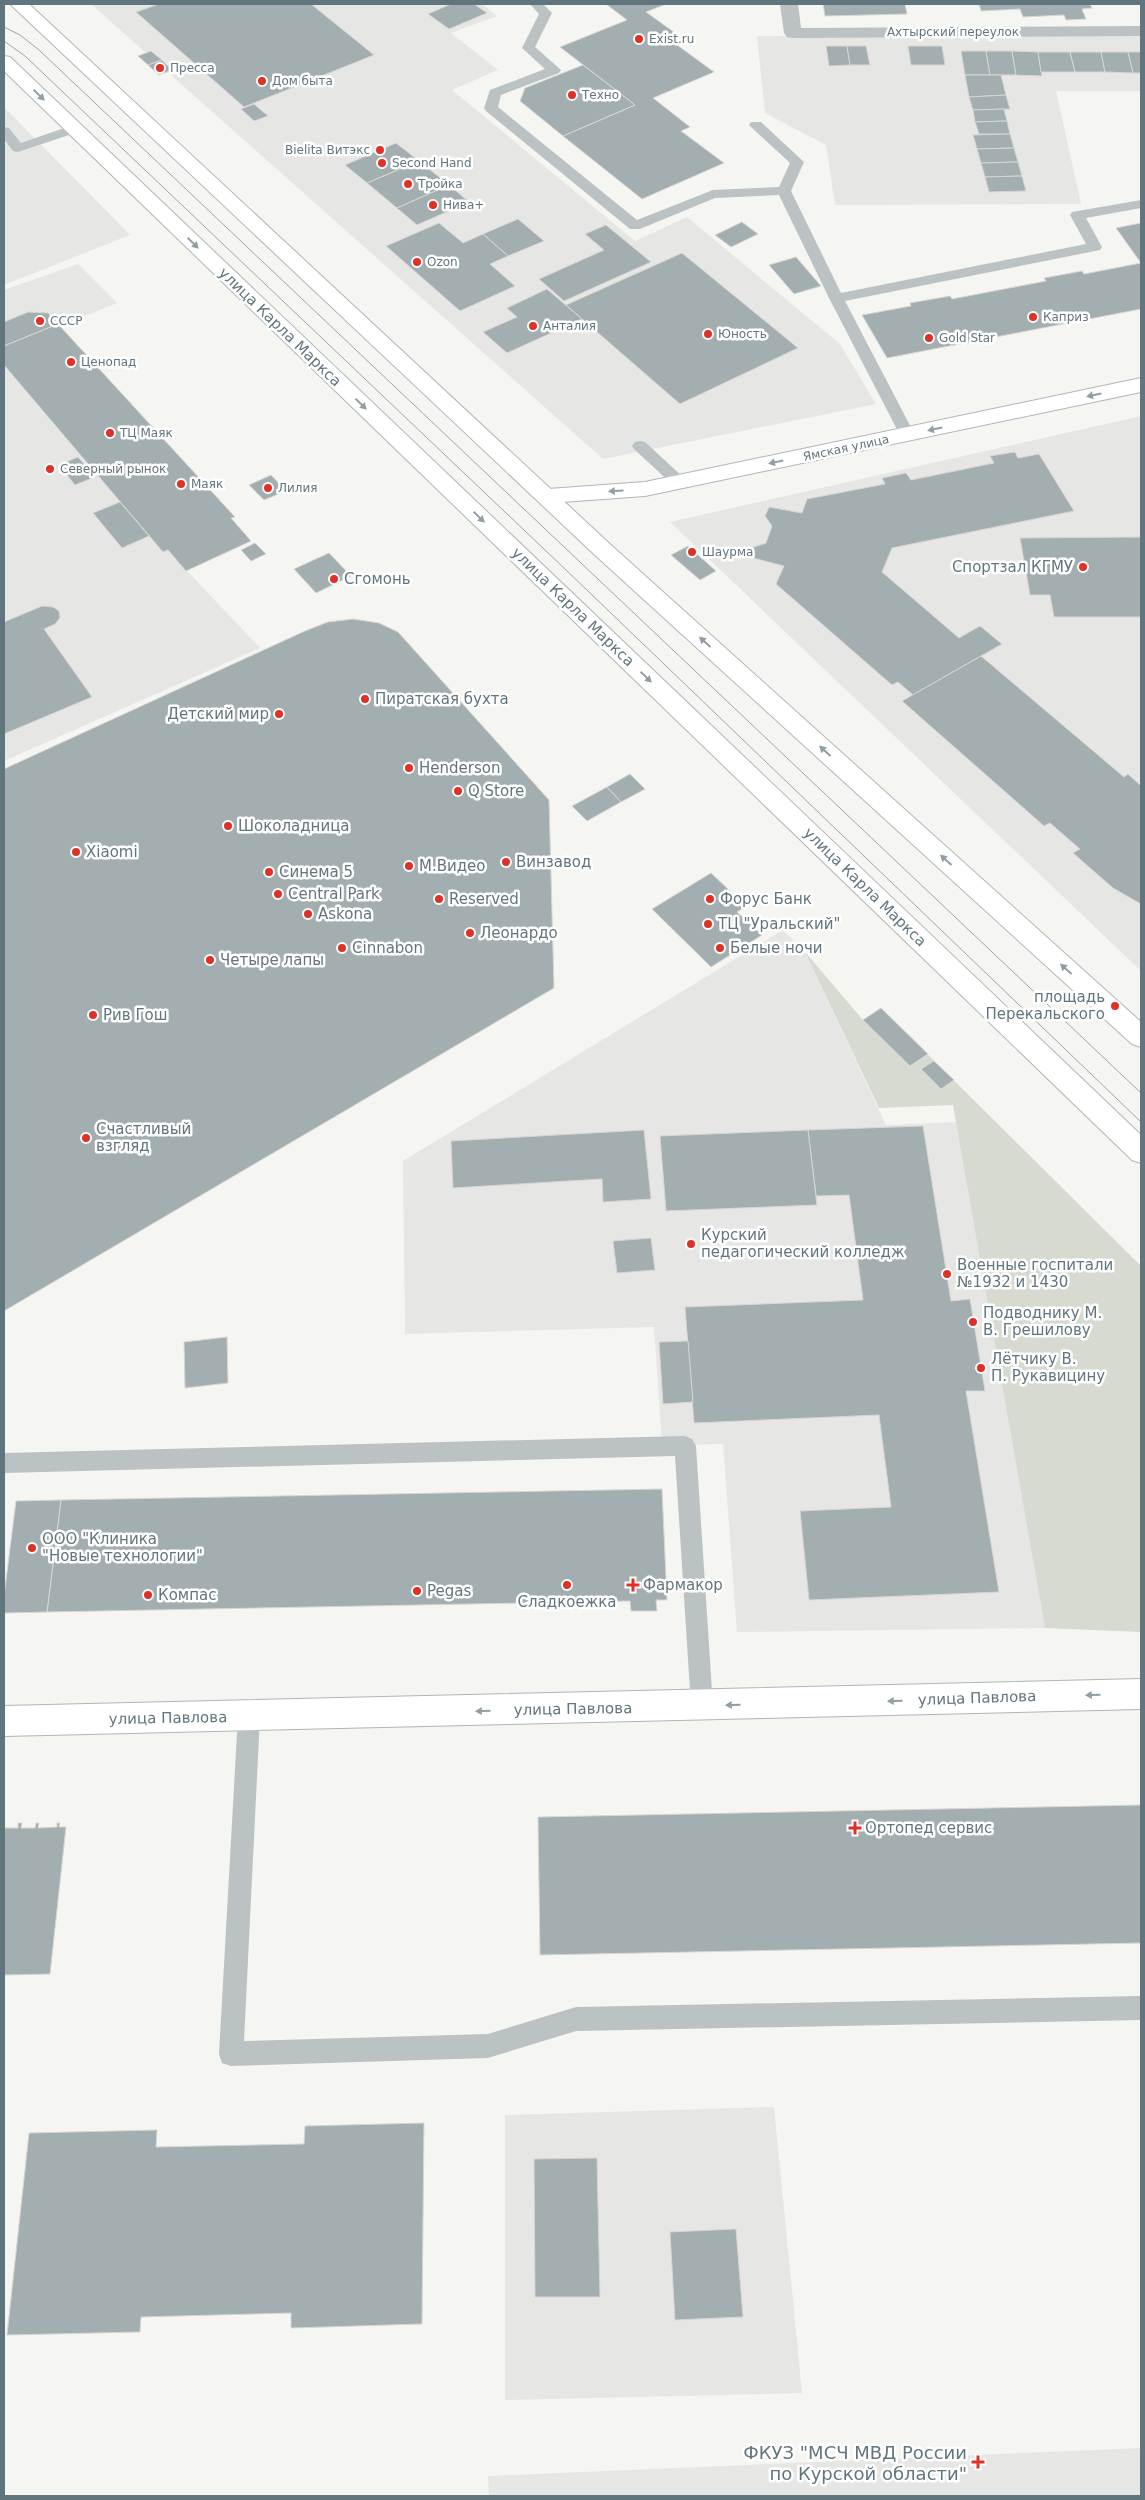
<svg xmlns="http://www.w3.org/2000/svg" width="1145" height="2500" viewBox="0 0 1145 2500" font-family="'DejaVu Sans',sans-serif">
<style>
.built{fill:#e6e6e5}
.green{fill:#d6dad1}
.building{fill:#a3aeb1;stroke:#d7d6d4}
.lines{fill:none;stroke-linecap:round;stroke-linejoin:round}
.secondary-casing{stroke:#aeb6b8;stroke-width:2}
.primary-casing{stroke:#afb6b8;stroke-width:2}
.service{fill:#bbc2c4;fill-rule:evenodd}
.minor{fill:#bbc2c4;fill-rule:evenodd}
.secondary{fill:#fff;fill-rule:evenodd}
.primary{fill:#fff;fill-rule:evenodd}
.tram{stroke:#9da6a9;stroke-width:1}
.oneway{fill:#909fa3}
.poi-dot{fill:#df3128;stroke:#fff;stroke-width:2}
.labels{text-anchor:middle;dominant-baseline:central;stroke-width:5;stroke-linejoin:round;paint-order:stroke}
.far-street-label{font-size:12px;fill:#61767c;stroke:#fff}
.far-poi-label{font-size:12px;fill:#61767c;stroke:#fff;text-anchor:start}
.street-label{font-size:15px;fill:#61767c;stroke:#fff}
.poi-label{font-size:15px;fill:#61767c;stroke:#fff;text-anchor:start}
.near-poi-label{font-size:18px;fill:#61767c;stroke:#fff;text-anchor:end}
</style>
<rect width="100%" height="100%" fill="#f5f5f2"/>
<!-- built -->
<g class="built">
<path d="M91,4h391l15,12 -46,17 47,37 -46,20 183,151 52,-24 153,127 36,60 -273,55z"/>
<path d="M1141,34v57h-85l25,113 -246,1 -9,-60 -61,-32 -8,-77z"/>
<path d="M4,107l126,128 -126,50z"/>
<path d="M78,264l39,39 -113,45v-58z"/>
<path d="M4,366l185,207 71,75 -256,113z"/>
<path d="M1141,416v555l-471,-449z"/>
<path d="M783,930l22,22 81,173 71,-3 88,506 -308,4 -14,-188 -61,1 -8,-118 -249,7 -2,-173z"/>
<path d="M774,2107l28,286 -297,7v-285z"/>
<path d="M1141,2448v48h-652l-1,-20z"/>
</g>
<!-- green -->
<path class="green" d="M805,952l58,68 18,-12 260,258v366l-96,-4 -92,-523 -74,3z"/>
<!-- building -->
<g class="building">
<path d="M159,4h152l63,51 -130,52 -108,-95z"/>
<path d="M451,4h23l13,9 -38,16 -21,-15z"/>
<path d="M606,4h60l-20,8 36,26 -9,4 41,30 -61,26 37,29 -9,4 43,32 -82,36 -79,-63 72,-31 -75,-58 67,-27z"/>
<path d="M823,4h82l2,10 -82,2z"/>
<path d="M979,4h111l2,4 -10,1 4,10 -20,1 -2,-5 -41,2 -3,-8 -39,2z"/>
<path d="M826,46h21l3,19 -21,1z"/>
<path d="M847,46h19l4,19h-20z"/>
<path d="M908,46h34l3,19h-34z"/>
<path d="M151,51l11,9 -14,5 -10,-9z"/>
<path d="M961,51h25l4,24h-25z"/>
<path d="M986,51h26l4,24h-26z"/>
<path d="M1012,51l26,1 4,24 -26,-1z"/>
<path d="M1038,52h32l5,20h-34z"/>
<path d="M1070,52h31l4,20h-30z"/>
<path d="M1101,52h27l5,21 -28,-1z"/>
<path d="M1128,52h13v21h-8z"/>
<path d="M162,60l10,10 -13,5 -11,-10z"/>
<path d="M583,65l52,40 -72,31 -43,-35 5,-13z"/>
<path d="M965,75h36l5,20 -37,2z"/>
<path d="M1006,95l4,14 -37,1 -4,-13z"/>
<path d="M254,104l14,12 -14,5 -13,-12z"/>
<path d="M1004,109l3,12 -32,1 -2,-12z"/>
<path d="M1007,121l3,13h-31l-4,-12z"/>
<path d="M1010,134l4,14 -37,1 -4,-14z"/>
<path d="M396,143l23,18 -52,22 -22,-18z"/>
<path d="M1014,148l4,14 -37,1 -4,-14z"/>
<path d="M419,161l30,24 -52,23 -30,-25z"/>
<path d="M1018,162l4,14 -37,1 -4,-14z"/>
<path d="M1022,176l4,15 -37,1 -4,-15z"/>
<path d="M449,185l20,17 -52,23 -20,-17z"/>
<path d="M518,219l26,22 -36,15 -25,-22z"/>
<path d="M742,222l16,12 -27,13 -16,-12z"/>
<path d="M439,223l24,20 20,-9 25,22 -18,8 25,22 -55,25 -74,-65z"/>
<path d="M1141,223v86l-254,49 -25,-43 49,-9 -1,-3 40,-7 2,3 94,-18 -2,-3 38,-7 2,3 57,-11 -25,-35z"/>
<path d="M606,225l45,37 -87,39 -25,-22 65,-29 -19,-16z"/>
<path d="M682,253l116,95 -118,56 -114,-99z"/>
<path d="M796,257l25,29 -27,8 -25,-29z"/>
<path d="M547,289l35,30 -75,34 -24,-21 34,-15 -10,-9z"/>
<path d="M28,312l20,1 10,11 -54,22v-24z"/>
<path d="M58,324l177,193 -4,1 20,23 -65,30 -18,-21 -5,2 -159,-187v-19z"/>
<path d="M1015,452l3,6 21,-4 35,57 -182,37 -10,24 77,66 21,-12 22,18 -89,51 -15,-13 -6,3 -116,-101 8,-18 -35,-9 5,-10 12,-4 6,-17 -7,-10 4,-9 33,6 5,-14 78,-15 -3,-6 24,-5 5,7 83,-17 -4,-7z"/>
<path d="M78,457l17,20 -20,8 -16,-20z"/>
<path d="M271,475l15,16 -22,9 -15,-15z"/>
<path d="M120,502l29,34 -27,12 -29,-35z"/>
<path d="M1141,537v80h-87l-4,-22h-20l-10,-57z"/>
<path d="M255,543l11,11 -15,7 -10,-11z"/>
<path d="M688,546l28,25 -16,9 -29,-25z"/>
<path d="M329,553l22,23 -35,17 -22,-24z"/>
<path d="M42,606l11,1 6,4 1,7 -5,6 -11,5 48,68 -88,37v-112z"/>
<path d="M353,619l26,4 19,9 151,168 5,188 -550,323v-542l301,-138 23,-9z"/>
<path d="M981,656l143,121 4,-3 13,12v118l-28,-16 -40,-35 7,-4 -30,-26 -6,3 -142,-125z"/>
<path d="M630,774l15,15 -24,13 -14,-15z"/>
<path d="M607,787l14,15 -34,19 -15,-15z"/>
<path d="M711,873l35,33 -9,6 25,23 -51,32 -59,-58z"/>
<path d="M881,1008l47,46 -18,12 -47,-46z"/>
<path d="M934,1061l20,19 -13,9 -20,-20z"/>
<path d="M923,1126l28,175 19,-2 15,92h-19l33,201 -190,8 -9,-89 91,-4 -12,-92 -185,8 -9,-116 178,-7 -14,-105 -33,1 -8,-66z"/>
<path d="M644,1130l7,69 -48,3 -1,-23 -149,9 -2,-47z"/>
<path d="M808,1130l9,75 -151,6 -6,-75z"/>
<path d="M651,1238l4,32 -38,3 -4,-32z"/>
<path d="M227,1337l1,46 -43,5 -1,-46z"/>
<path d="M688,1341l5,61 -30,2 -4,-62z"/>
<path d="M662,1489l5,111h-11l1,11h-26l-1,-10 -583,11 14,-112z"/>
<path d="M61,1500l-14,112 -43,1v-17l12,-95z"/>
<path d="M1141,1805v138l-601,12 -2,-138z"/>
<path d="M18,1823h4l-1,5h14l1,-5h3l-1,5 19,-1v-4h3l-1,4h7l-16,147 -46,1v-147h14z"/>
<path d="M424,2123l-2,201 -131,4v-15l-150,4 -1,15 -133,3 22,-202 128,-3 -1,17 148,-3 1,-18z"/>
<path d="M597,2158l3,139h-65l-1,-138z"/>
<path d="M736,2229l7,88 -68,3 -5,-88z"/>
</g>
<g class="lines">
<defs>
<g id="secondary">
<path d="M1141,378v14l-496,104 -97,7 -8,-2 -3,-5 3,-5 8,-2 97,-7z"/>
<path d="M1141,1679v30l-1137,27v-30z"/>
</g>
<g id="primary">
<path d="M10,4h19l583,542 529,476v25l-9,-3 -536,-488z"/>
<path d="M4,56l6,1 1131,1078v28l-9,-3 -1128,-1089z"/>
</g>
</defs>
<!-- secondary casing -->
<use href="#secondary" class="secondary-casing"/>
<!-- primary casing -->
<use href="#primary" class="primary-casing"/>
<!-- service -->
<g class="service">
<path d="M530,4h13l9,9 -17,34 26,23 -2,3 -58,22 -3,12 139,113 76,-30 66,-3 11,-24 -41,-38 2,-3h10l43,40 -13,29 50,102 245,-49 -16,-29 2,-3 69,-12v8l-55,10 16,29 -2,3 -255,51 70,134 -8,5 -5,-1 -73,-141 -50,-103 -64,3 -75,31h-10l-144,-118 -2,-3 6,-18 55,-21 -23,-21 17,-34z"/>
<path d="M73,125l7,4 -2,3 -60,20 -5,-1 -9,-12v-12l5,1 12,15z"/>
<path d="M640,441l5,1 39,36 3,4 -3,4h-10l-39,-36 -3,-4 3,-4z"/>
<path d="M685,1436l7,3 4,7 17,260 -3,8 -8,3 -8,-3 -3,-8 -16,-250 -671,17v-20z"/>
<path d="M249,1705l8,3 3,8 -16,325 244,-7 88,-27 565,-11v24l-565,11 -88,27 -257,8 -9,-3 -3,-9 19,-338 3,-8z"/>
</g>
<!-- minor -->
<path class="minor" d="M780,4h18l3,24 340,-2v10l-348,2 -6,-1 -3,-4z"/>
<!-- secondary -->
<use href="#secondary" class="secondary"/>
<!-- primary -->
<use href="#primary" class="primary"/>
<!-- tram -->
<g class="tram">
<path d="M4,27l16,8 19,15 1102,1043"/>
<path d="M4,41l21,15 540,513 576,553"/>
</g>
</g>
<!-- one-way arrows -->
<defs><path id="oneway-solid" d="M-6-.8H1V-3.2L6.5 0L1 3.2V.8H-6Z" transform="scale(1.25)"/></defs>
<g class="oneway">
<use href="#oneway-solid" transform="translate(39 95) rotate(44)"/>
<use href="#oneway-solid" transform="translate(193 243) rotate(44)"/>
<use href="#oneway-solid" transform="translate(1094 395) rotate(168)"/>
<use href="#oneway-solid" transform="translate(361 404) rotate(44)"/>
<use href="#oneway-solid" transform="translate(935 429) rotate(168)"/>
<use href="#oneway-solid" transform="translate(776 462) rotate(168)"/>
<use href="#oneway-solid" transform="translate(616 491) rotate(176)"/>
<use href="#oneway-solid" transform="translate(479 517) rotate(44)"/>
<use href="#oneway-solid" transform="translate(705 642) rotate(-138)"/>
<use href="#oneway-solid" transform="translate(646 677) rotate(44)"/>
<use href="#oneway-solid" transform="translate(825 751) rotate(-138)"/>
<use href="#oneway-solid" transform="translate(946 860) rotate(-138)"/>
<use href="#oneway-solid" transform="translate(1066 969) rotate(-138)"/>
<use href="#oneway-solid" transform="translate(1093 1695) rotate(178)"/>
<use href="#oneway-solid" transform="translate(895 1701) rotate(178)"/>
<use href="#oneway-solid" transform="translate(733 1705) rotate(178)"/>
<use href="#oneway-solid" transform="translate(483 1711) rotate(179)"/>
</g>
<!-- markers -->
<g class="poi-dot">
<circle cx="639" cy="39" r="5"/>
<circle cx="160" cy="68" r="5"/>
<circle cx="262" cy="81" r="5"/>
<circle cx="572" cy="95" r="5"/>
<circle cx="380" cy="150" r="5"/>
<circle cx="382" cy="163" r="5"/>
<circle cx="408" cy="184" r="5"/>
<circle cx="433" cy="205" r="5"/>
<circle cx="417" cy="262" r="5"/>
<circle cx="1033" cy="317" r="5"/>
<circle cx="40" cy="321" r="5"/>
<circle cx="533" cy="326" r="5"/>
<circle cx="708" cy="334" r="5"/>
<circle cx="929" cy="338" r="5"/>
<circle cx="71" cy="362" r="5"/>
<circle cx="110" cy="433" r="5"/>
<circle cx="50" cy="469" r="5"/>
<circle cx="181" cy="484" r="5"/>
<circle cx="268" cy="488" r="5"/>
<circle cx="692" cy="552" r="5"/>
<circle cx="1083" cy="567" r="5"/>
<circle cx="334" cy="579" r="5"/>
<circle cx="365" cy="699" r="5"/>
<circle cx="279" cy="714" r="5"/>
<circle cx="409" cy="768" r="5"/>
<circle cx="458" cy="791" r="5"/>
<circle cx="228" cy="826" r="5"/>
<circle cx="76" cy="852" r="5"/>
<circle cx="506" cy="862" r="5"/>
<circle cx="409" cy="866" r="5"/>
<circle cx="269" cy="872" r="5"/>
<circle cx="278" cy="894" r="5"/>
<circle cx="439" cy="899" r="5"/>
<circle cx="710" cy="899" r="5"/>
<circle cx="308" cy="914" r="5"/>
<circle cx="708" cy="924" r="5"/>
<circle cx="470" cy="933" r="5"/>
<circle cx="342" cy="948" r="5"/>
<circle cx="720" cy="948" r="5"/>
<circle cx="210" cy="960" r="5"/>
<circle cx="1115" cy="1006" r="5"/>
<circle cx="93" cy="1015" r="5"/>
<circle cx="86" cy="1138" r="5"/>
<circle cx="691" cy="1244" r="5"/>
<circle cx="947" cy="1274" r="5"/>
<circle cx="973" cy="1322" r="5"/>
<circle cx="981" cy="1368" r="5"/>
<circle cx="32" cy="1548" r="5"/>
<circle cx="567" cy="1585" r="5"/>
<path d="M630.5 1577.5h5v5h5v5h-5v5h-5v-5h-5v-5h5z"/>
<circle cx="417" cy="1591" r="5"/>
<circle cx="148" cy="1595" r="5"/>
<path d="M852.5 1820.5h5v5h5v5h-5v5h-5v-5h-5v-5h5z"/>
<path d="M975.5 2454.5h5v5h5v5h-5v5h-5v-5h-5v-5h5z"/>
</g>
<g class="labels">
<!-- far-street labels -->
<g class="far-street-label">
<text x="953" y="32">Ахтырский переулок</text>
<text transform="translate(846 448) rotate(-12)">Ямская улица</text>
</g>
<!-- far-poi labels -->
<g class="far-poi-label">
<text x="649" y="39">Exist.ru</text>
<text x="170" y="68">Пресса</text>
<text x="272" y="81">Дом быта</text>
<text x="582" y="95">Техно</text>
<text x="370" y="150" text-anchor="end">Bielita Витэкс</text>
<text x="392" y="163">Second Hand</text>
<text x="418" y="184">Тройка</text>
<text x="443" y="205">Нива+</text>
<text x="427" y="262">Ozon</text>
<text x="1043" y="317">Каприз</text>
<text x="50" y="321">СССР</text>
<text x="543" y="326">Анталия</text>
<text x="718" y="334">Юность</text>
<text x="939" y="338">Gold Star</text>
<text x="81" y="362">Ценопад</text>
<text x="120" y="433">ТЦ Маяк</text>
<text x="60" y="469">Северный рынок</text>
<text x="191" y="484">Маяк</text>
<text x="278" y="488">Лилия</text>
<text x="702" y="552">Шаурма</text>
</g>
<!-- street labels -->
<g class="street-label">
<text transform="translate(280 327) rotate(44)">улица Карла Маркса</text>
<text transform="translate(573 607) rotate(44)">улица Карла Маркса</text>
<text transform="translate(865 887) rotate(44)">улица Карла Маркса</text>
<text transform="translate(977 1698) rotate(-2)">улица Павлова</text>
<text transform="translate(573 1709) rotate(-1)">улица Павлова</text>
<text transform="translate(168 1718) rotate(-1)">улица Павлова</text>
</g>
<!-- poi labels -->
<g class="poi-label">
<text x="1073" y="567" text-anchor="end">Спортзал КГМУ</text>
<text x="344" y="579">Сгомонь</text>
<text x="375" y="699">Пиратская бухта</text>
<text x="269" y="714" text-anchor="end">Детский мир</text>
<text x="419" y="768">Henderson</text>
<text x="468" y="791">Q Store</text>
<text x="238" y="826">Шоколадница</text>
<text x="86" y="852">Xiaomi</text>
<text x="516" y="862">Винзавод</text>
<text x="419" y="866">М.Видео</text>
<text x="279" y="872">Синема 5</text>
<text x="288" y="894">Central Park</text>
<text x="449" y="899">Reserved</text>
<text x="720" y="899">Форус Банк</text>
<text x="318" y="914">Askona</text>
<text x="718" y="924">ТЦ "Уральский"</text>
<text x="480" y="933">Леонардо</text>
<text x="352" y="948">Cinnabon</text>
<text x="730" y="948">Белые ночи</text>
<text x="220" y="960">Четыре лапы</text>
<text x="1105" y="997" text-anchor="end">площадь<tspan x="1105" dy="17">Перекальского</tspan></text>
<text x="103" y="1015">Рив Гош</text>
<text x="96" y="1129">Счастливый<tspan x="96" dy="17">взгляд</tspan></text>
<text x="701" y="1235">Курский<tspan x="701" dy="17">педагогический колледж</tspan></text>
<text x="957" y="1265">Военные госпитали<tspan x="957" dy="17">№1932 и 1430</tspan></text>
<text x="983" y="1313">Подводнику М.<tspan x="983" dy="17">В. Грешилову</tspan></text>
<text x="991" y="1359">Лётчику В.<tspan x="991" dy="17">П. Рукавицину</tspan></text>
<text x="42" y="1539">ООО "Клиника<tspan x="42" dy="17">"Новые технологии"</tspan></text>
<text x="643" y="1585">Фармакор</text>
<text x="427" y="1591">Pegas</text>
<text x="158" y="1595">Компас</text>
<text x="567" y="1602" text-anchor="middle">Сладкоежка</text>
<text x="865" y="1828">Ортопед сервис</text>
</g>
<!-- near-poi labels -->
<g class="near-poi-label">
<text x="967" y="2452">ФКУЗ "МСЧ МВД России<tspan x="967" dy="21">по Курской области"</tspan></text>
</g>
</g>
<!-- border -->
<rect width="1145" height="2500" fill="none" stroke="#61767c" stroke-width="10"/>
</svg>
